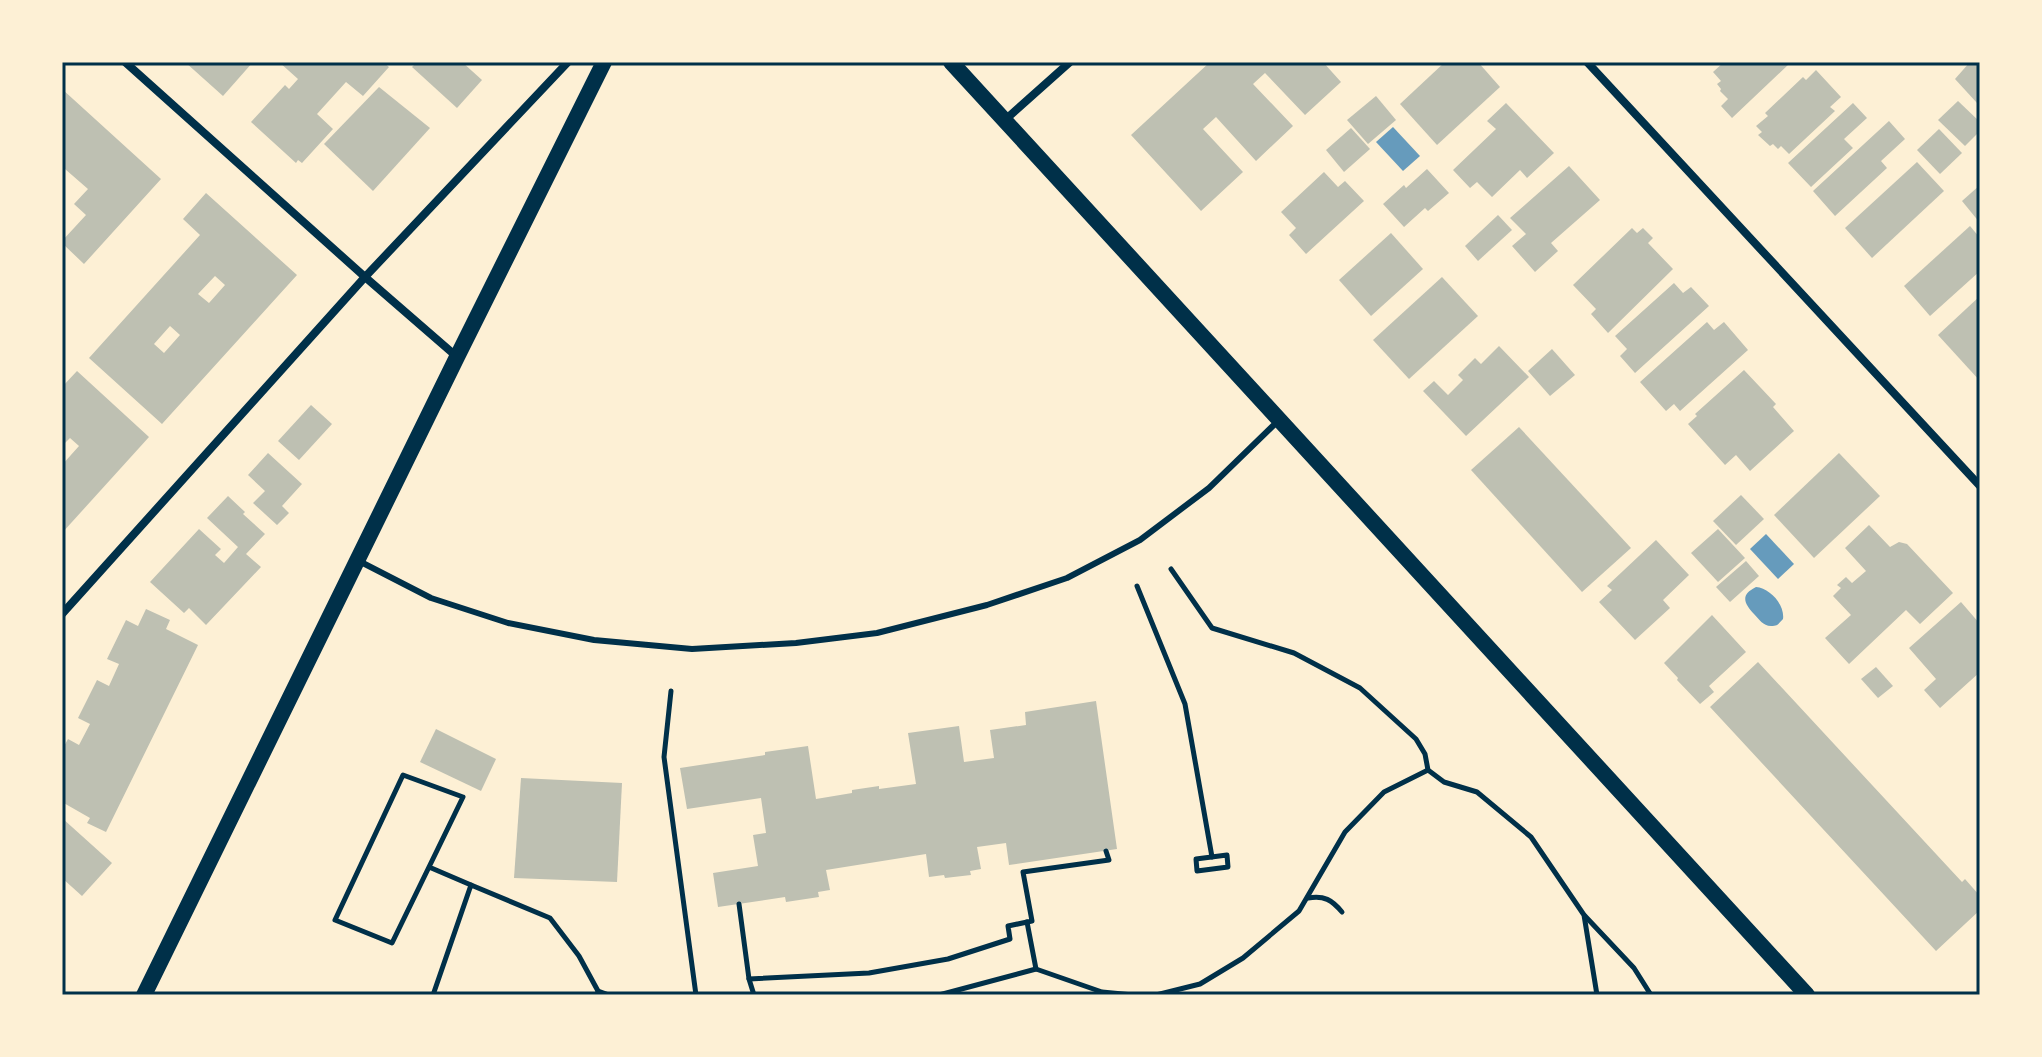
<svg xmlns="http://www.w3.org/2000/svg" width="2042" height="1057" viewBox="0 0 2042 1057" font-family="'DejaVu Sans',sans-serif">
<style>
.water{fill:#669bbc}
.building{fill:#bec0b2;fill-rule:evenodd}
.lines{fill:none;stroke-linecap:round;stroke-linejoin:round}
.path{stroke:#003049;stroke-width:5}
.service{stroke:#003049;stroke-width:6}
.minor{stroke:#003049;stroke-width:8}
.secondary{stroke:#003049;stroke-width:16}
.neatline{fill:none;stroke:#003049;stroke-width:3}
</style>
<rect width="100%" height="100%" fill="#fdf0d5"/>
<!-- water -->
<g class="water">
<path d="M1393,127l27,29 -17,15 -27,-29z"/>
<path d="M1766,534l28,30 -16,15 -28,-30z"/>
<path d="M1756,587c14,1 29,18 27,32 -5,5 -5,7 -12,7 -8,0 -12,-7 -17,-12 -10,-11 -14,-19 2,-27z"/>
</g>
<!-- building -->
<g class="building">
<path d="M185,62h68l-30,34z"/>
<path d="M279,62h104l6,5 -26,29 -17,-14 -29,32 16,15 -31,34 -4,-3 -2,3 -45,-41 34,-37 4,4 9,-10z"/>
<path d="M417,62h45l20,18 -25,28 -45,-41z"/>
<path d="M1210,62h113l18,20 -36,33 -40,-42 -12,11 40,42 -37,35 -40,-44 -13,12 40,43 -42,39 -70,-76z"/>
<path d="M1445,62h33l22,25 -63,58 -37,-41z"/>
<path d="M1724,62h63l2,2 -57,54 -11,-12 7,-7 -8,-8 1,-2 -4,-5 4,-3 -8,-9z"/>
<path d="M1970,62h10v39l-3,2 -22,-24z"/>
<path d="M1816,70l25,27 -11,10 5,4 -46,43 -8,-8 -3,3 -5,-5 -3,2 -12,-11 4,-3 -6,-6 12,-10 -3,-3 38,-36 3,3z"/>
<path d="M379,87l51,41 -57,63 -49,-47z"/>
<path d="M62,89l99,90 -77,85 -22,-21v-2l24,-26 -12,-11 14,-15 -23,-20 -3,3z"/>
<path d="M1376,96l20,24 -28,24 -21,-24z"/>
<path d="M1958,101l22,21v9l-15,15 -27,-26z"/>
<path d="M1506,103l48,50 -27,25 -7,-8 -28,27 -15,-15 -7,6 -17,-18 43,-41 -9,-8z"/>
<path d="M1853,103l14,15 -23,21 9,9 -42,39 -23,-24z"/>
<path d="M1889,121l16,18 -24,22 6,7 -52,48 -22,-25z"/>
<path d="M1351,128l19,21 -26,23 -18,-22z"/>
<path d="M1939,129l23,24 -22,21 -23,-24z"/>
<path d="M1917,162l27,29 -72,67 -27,-30z"/>
<path d="M1569,166l31,34 -49,43 7,8 -23,21 -23,-26 14,-12 -16,-16z"/>
<path d="M1427,169l22,24 -21,18 -3,-3 -21,19 -21,-23 21,-19 2,3z"/>
<path d="M1324,172l14,15 7,-6 19,20 -58,53 -17,-19 7,-7 -15,-16z"/>
<path d="M1980,185v38l-18,-22z"/>
<path d="M206,193l91,82 -135,149 -73,-66 111,-123 -17,-16zM215,276l10,9 -16,18 -11,-9zM170,326l10,9 -16,18 -10,-9z"/>
<path d="M1498,215l14,15 -34,31 -13,-15z"/>
<path d="M1970,226l10,12v33l-50,45 -26,-30z"/>
<path d="M1632,228l5,5 6,-5 10,10 -5,5 25,26 -65,64 -17,-19 5,-5 -23,-24z"/>
<path d="M1391,233l32,36 -52,47 -32,-36z"/>
<path d="M1442,277l36,39 -69,63 -36,-39z"/>
<path d="M1674,283l9,10 8,-6 18,19 -74,67 -15,-17 7,-7 -12,-13z"/>
<path d="M1980,296v85l-42,-46z"/>
<path d="M1707,322l7,8 10,-8 24,28 -68,61 -6,-7 -8,7 -26,-29z"/>
<path d="M1499,346l30,31 -63,59 -43,-45 11,-10 14,14 15,-15 -5,-5 17,-17 6,6z"/>
<path d="M1552,349l23,26 -25,21 -22,-25z"/>
<path d="M1744,370l32,34 -3,3 21,24 -44,40 -14,-16 -11,10 -37,-41 9,-8 -2,-2z"/>
<path d="M77,371l72,66 -87,96v-68l17,-19 -9,-8 -8,8v-59z"/>
<path d="M311,405l21,19 -33,36 -21,-19z"/>
<path d="M1519,427l112,121 -49,44 -111,-122z"/>
<path d="M268,453l34,31 -20,22 7,7 -12,12 -24,-22 12,-12 -17,-16z"/>
<path d="M1839,453l41,43 -66,62 -40,-43z"/>
<path d="M1741,495l23,24 -28,26 -23,-24z"/>
<path d="M228,496l17,16 -2,2 22,20 -19,20 15,13 -55,58 -17,-17 -5,5 -34,-31 49,-53 22,20 -6,6 9,8 14,-16 -31,-29z"/>
<path d="M1869,525l21,22 9,-5 8,2 46,49 -33,31 -14,-14 -57,54 -24,-26 26,-23 -18,-19 8,-8 -4,-3 9,-8 6,6 14,-12 -21,-23z"/>
<path d="M1718,529l27,29 -27,24 -27,-29z"/>
<path d="M1656,540l33,35 -26,25 7,8 -35,32 -36,-38 13,-12 -5,-4z"/>
<path d="M1746,561l13,15 -29,26 -14,-15z"/>
<path d="M1961,602l19,22v48l-40,36 -16,-18 12,-11 -27,-31z"/>
<path d="M146,609l24,11 -4,9 32,16 -92,187 -19,-9 3,-5 -28,-16v-52l6,-11 11,6 11,-21 -12,-6 19,-38 12,6 10,-22 -12,-5 19,-39 12,6z"/>
<path d="M1712,615l34,37 -37,34 5,6 -14,12 -23,-24 1,-2 -14,-15z"/>
<path d="M1758,662l204,220 3,-3 15,17v14l-44,41 -226,-244z"/>
<path d="M1876,667l17,19 -15,12 -17,-19z"/>
<path d="M1096,701l21,148 -108,16 -3,-22 -29,4 4,22 -11,2 1,4 -26,3 -1,-3 -15,2 -3,-23 -100,16 4,20 -12,2 1,5 -33,5 -1,-5 -67,10 -5,-34 45,-7 -5,-31 13,-2 -5,-35 -74,11 -7,-41 85,-13v-3l43,-6 8,53 36,-6v-3l27,-4v3l37,-5 -8,-51 51,-7 5,36 30,-4 -4,-28 36,-5 -1,-13z"/>
<path d="M436,729l60,30 -15,32 -61,-29z"/>
<path d="M521,778l101,5 -5,99 -103,-4z"/>
<path d="M62,818l50,45 -30,33 -20,-18z"/>
</g>
<g class="lines">
<!-- path -->
<g class="path">
<path d="M1171,569l41,59 82,25 66,35 56,51 9,15 3,16 16,12 33,10 54,45 53,78 13,80"/>
<path d="M1137,586l48,118 27,153"/>
<path d="M671,691l-7,66 32,238"/>
<path d="M1227,855l1,12 -31,4 -1,-12z"/>
<path d="M429,867l34,-70 -60,-22 -68,145 57,23 37,-76 42,18"/>
<path d="M1308,898c16,-3 24,2 34,14"/>
<path d="M739,904l10,75 120,-6 79,-14 62,-20 -2,-13 24,-5 -9,-49 86,-12 -3,-9"/>
<path d="M1585,916l49,52 17,27"/>
<path d="M1027,922l9,47"/>
<path d="M749,979l5,16"/>
<path d="M598,991l11,4"/>
<path d="M433,995l38,-110 79,33 29,38 19,35v4"/>
<path d="M939,995l97,-26 66,23 31,3"/>
<path d="M1156,995l44,-11 43,-26 56,-47 46,-79 39,-40 44,-22"/>
</g>
<!-- service -->
<path class="service" d="M357,560l74,38 77,25 86,17 98,9 104,-6 81,-10 110,-28 80,-27 73,-38 69,-52 70,-68"/>
<!-- minor -->
<g class="minor">
<path d="M125,62l240,215 91,79"/>
<path d="M1587,62l393,424"/>
<path d="M1005,120l65,-58"/>
<path d="M62,614l303,-337 203,-215"/>
</g>
<!-- secondary -->
<g class="secondary">
<path d="M951,62l856,933"/>
<path d="M144,995l313,-638 147,-295"/>
</g>
</g>
<!-- border -->
<rect width="2042" height="1057" fill="none" stroke="#fdf0d5" stroke-width="128"/>
<rect x="64" y="64" width="1914" height="929" class="neatline"/>
</svg>
